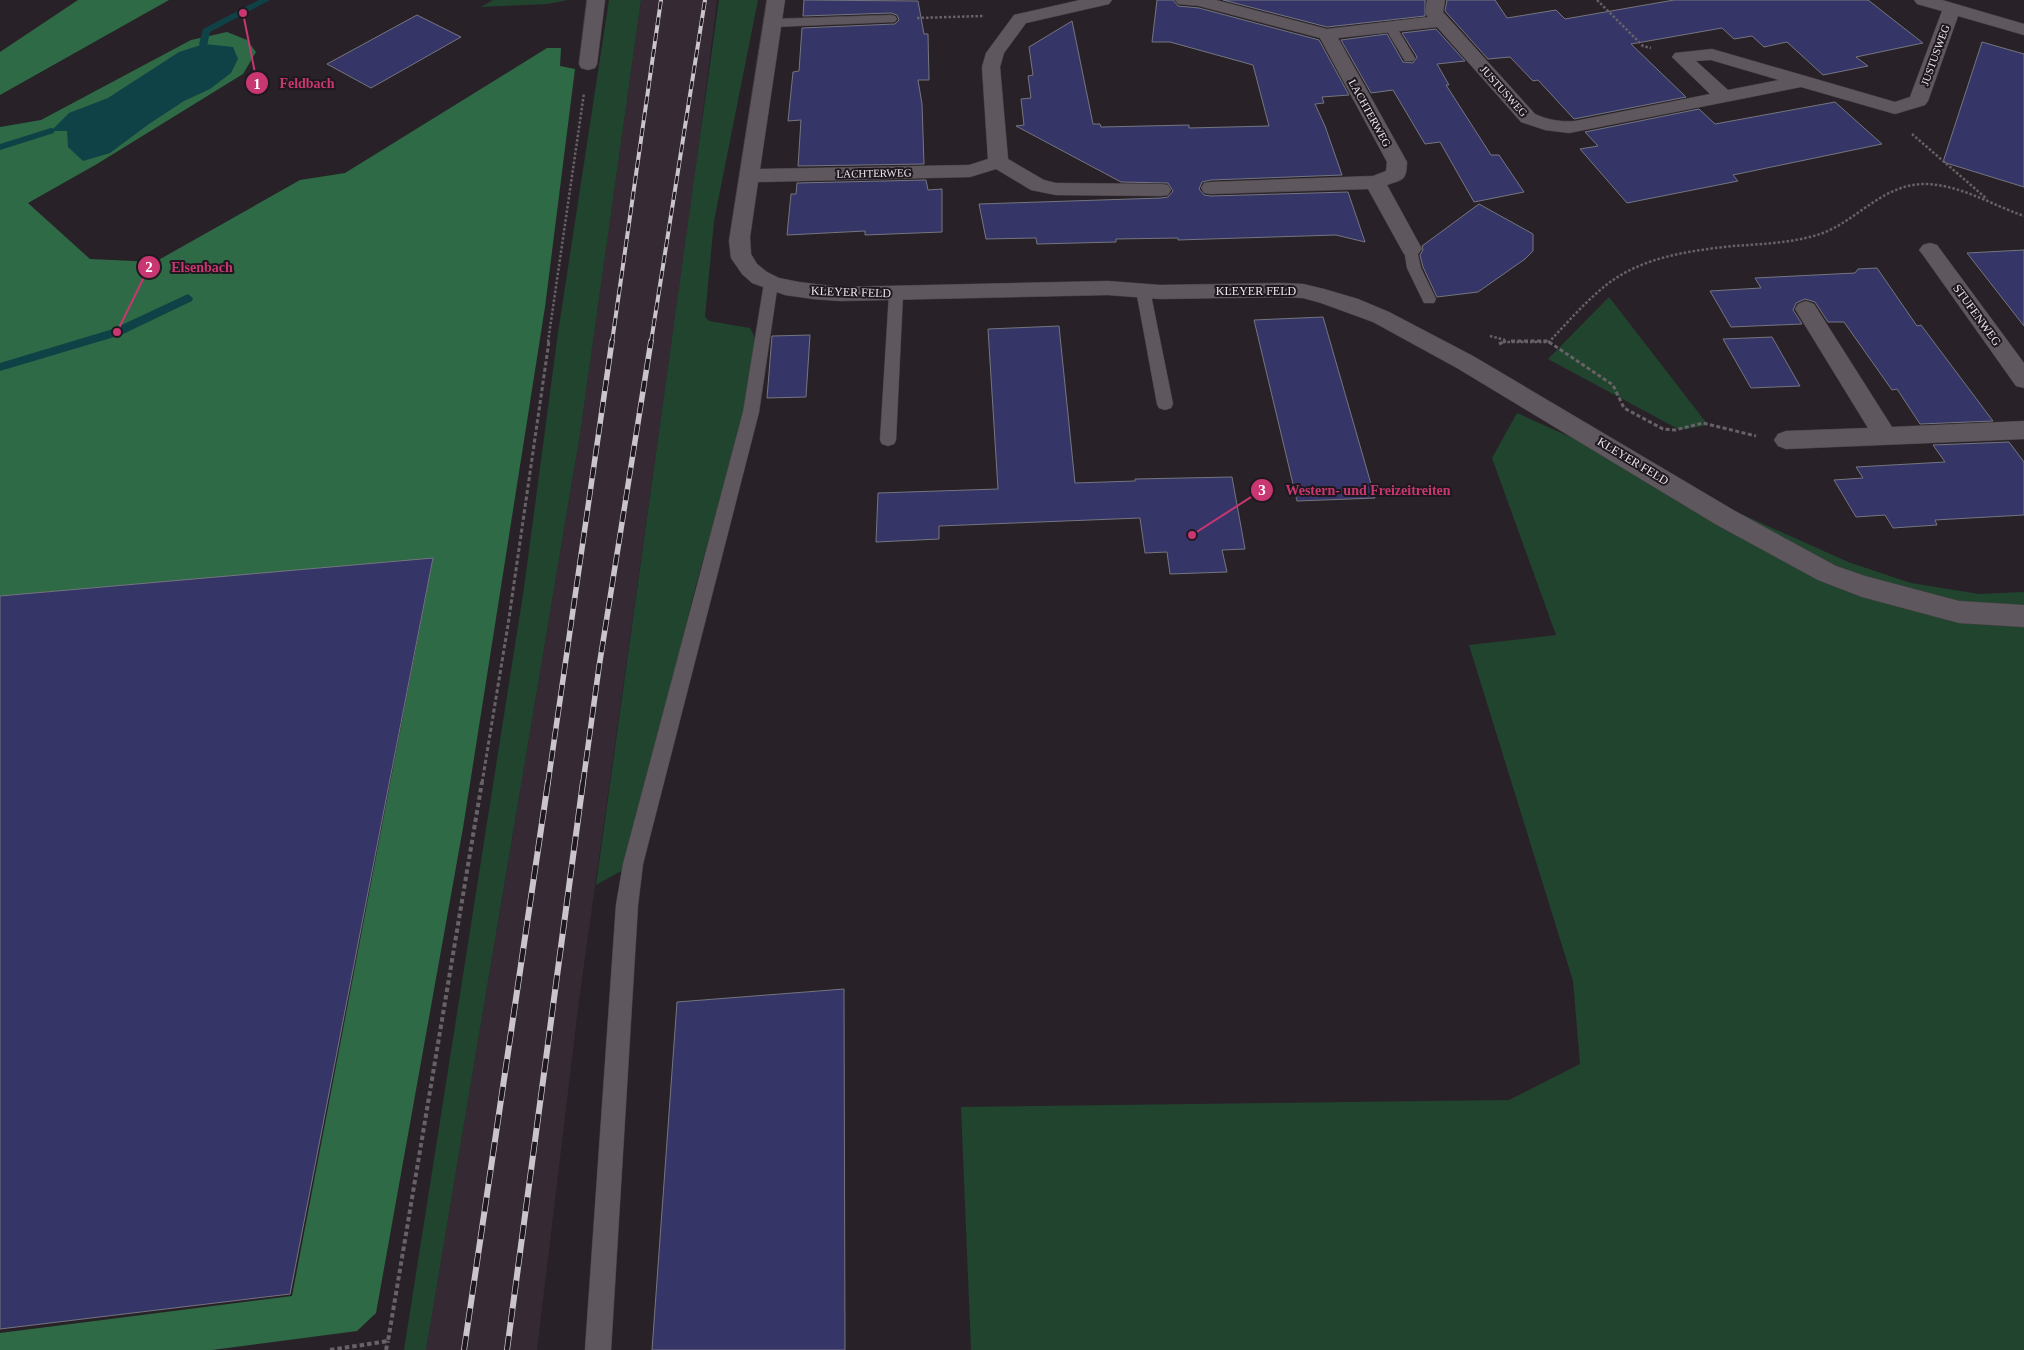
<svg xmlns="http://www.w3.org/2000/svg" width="2024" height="1350" viewBox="0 0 2024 1350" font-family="'Times New Roman',serif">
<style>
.built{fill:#352934}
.green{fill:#21442e}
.forest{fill:#2e6a45}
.water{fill:#0f4247}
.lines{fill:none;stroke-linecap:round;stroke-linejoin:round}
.stream{fill:#0f4247;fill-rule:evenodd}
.building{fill:#363568;stroke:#74757f}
.lane-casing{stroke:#454045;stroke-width:1}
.street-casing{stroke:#454045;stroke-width:1}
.path-far2{stroke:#686268;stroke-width:2.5;stroke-dasharray:2.5 2;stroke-linecap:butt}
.path-far1{stroke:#686268;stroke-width:3;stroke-dasharray:4 2.5;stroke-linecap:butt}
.path{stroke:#686268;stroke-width:4;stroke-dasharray:4.5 3;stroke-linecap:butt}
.lane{fill:#5f575e;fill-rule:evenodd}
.street{fill:#5f575e;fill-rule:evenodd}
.rail-far2-casing{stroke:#cac5ca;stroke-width:4}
.rail-far1-casing{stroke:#cac5ca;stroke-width:5.5}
.rail-casing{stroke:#cac5ca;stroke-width:6}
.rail-far2{stroke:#1f181e;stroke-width:2.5;stroke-dasharray:8;stroke-linecap:butt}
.rail-far1{stroke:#1f181e;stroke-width:4;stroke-dasharray:11;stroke-linecap:butt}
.rail{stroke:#1f181e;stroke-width:4.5;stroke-dasharray:14;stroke-linecap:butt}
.labels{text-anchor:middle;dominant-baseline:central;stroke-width:4;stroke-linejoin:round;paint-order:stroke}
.far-street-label{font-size:11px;fill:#ebe7eb;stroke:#1f181e}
.street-label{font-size:12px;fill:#ebe7eb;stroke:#1f181e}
.leader{fill:none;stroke:#c83771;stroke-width:2}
.callout-dot{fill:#c83771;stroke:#1f181e;stroke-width:2}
.mark-label{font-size:15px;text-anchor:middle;font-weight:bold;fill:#fff}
.callout-label{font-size:14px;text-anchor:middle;font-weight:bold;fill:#c83771;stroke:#1f181e;stroke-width:4;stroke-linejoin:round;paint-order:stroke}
</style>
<rect width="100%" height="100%" fill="#282228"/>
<!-- built -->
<path class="built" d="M641,0h76l-22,176 -116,824 -42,350h-111l154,-916z"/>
<!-- green -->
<g class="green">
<path d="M493,0h75l-21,4 -66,3z"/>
<path d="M609,0h32l-61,434 -154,916h-22l120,-762 34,-255z"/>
<path d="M719,0h39l-44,221 -9,96 4,4 41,7 5,10 -10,74 -49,173 -45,181 -28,104 -27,15z"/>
<path d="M1609,297l99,128 -28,5 -132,-71z"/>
<path d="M1517,413l331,149 63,21 68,11 45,-2v758h-1053l-10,-243 548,-7 71,-36 -7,-83 -104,-336 87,-10 -64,-177z"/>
</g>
<!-- forest -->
<g class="forest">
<path d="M78,0h91l-169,95v-43z"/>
<path d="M227,32l20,8 9,12 -13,22 -146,90 -69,39 62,56 65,3 145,-82 45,-7 202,-125h14l-1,18 15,3 -30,238 -82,521 -87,485 -19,18 -145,19h-212v-17l292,-37 141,-737 -433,37v-469l41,-7 150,-80z"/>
</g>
<!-- water -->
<path class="water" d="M204,44l29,3 5,12 -7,14 -21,16 -26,12 -35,23 -39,29 -27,8 -15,-14 -1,-16h-16l18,-18 39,-15 71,-46z"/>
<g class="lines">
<!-- stream -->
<g class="stream">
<path d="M259,0h11l-60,32 -3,14h-6l-2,-2 4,-15z"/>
<path d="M51,128l3,1v4l-54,17v-6z"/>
<path d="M188,294l5,4 -1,3 -71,34 -121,36v-8l113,-34z"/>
</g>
</g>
<!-- building -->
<g class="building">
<path d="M804,0l114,1 6,33h4l1,46h-11l4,24 2,60 -126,2 3,-46 -13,1 5,-49 6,-1 3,-43 93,-4 4,-4 -2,-5 -6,-2 -88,3z"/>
<path d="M1157,0h16l5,6 21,2 120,32 30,55 -27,2 2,6 -9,1 10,22 17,49 -131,5 -9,2 -3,7 5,6 7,1 137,-4 17,50 -29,-7 -158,5v-2l-62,1v3l-79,2 -1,-6 -50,1 -7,-35 182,-6 7,-1 5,-6 -5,-8 -47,-1 -105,-56 8,-1 -3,-26 10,-1 -3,-22 5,-1 -4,-28 43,-26 21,103h7l1,3 88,-2v3l80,-2 -16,-61 -83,-23h-18z"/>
<path d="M1223,0h202v16l-98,11z"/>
<path d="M1447,0h48l12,18 49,-8 9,9 109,-19h194l55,43 -67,14 12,9 -45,9 -36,-33 -23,5 -12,-11 -18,3 -12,-11 -91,16 55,53 -112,22 -36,-39 -5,1 -23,-24 -22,2 -43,-48z"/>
<path d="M417,15l44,22 -90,51 -44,-24z"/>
<path d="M1436,29l29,32 -28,3 12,21h-3l45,70h8l25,37 -50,10 -34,-60 -15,2 -32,-54 -22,3 -30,-53 46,-6 16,28 10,1 4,-6 -15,-24z"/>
<path d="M1982,42l42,12v133l-81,-25z"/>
<path d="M1835,102l47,42 -149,31 5,6 -111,22 -47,-54 18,-3 -13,-14 114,-23 16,15z"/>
<path d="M926,180l2,10 14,-1v43l-77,3v-4l-78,4 4,-41h5l1,-11z"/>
<path d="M1479,204l54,30v17l-8,8 -47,33 -41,5 -14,-30 -3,-12 3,-5 -1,-4z"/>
<path d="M2024,250v76l-57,-73z"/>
<path d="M1877,268l40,58 4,-1 72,96 -73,3 -23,-35 -5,1 -48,-68h-16l-13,-20 -10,-3 -9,4 -3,7 9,14 -71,3 -21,-36 51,-3 -6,-10 100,-5 3,-4z"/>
<path d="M1323,317l52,181 -78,3 -43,-181z"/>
<path d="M1059,326l16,157 60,-2v-2l97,-2 13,72 -23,1 5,22 -57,2 -3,-22 -22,1 -5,-35 -201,8v13l-63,3 2,-49 120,-4 -10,-160z"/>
<path d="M810,335l-4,62 -39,1 5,-62z"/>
<path d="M1772,337l28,49 -49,2 -28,-49z"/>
<path d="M2009,442l15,20v53l-89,5 2,5 -44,3 -8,-13 -29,2 -22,-37 29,-2 -7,-11 89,-5 -12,-17z"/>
<path d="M433,558l-143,736 -290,35v-733z"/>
<path d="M844,989l1,361h-193l25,-348z"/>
</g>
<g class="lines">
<defs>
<g id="lane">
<path d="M891,15l4,1 2,3 -2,3 -121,5 -6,-4 6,-4z"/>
<path d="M1390,22l4,1 21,35 -2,3h-8l-2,-3 -19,-32z"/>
<path d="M1411,244l5,2 5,22 15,31 -2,4h-10l-17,-35 -3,-19 2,-3z"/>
<path d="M771,278l5,1 2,4 -19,129 -116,452 -5,41 -27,445h-26l31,-445 7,-41 120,-452 21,-129 2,-4z"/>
<path d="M1143,285l5,1 2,4 23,114 -2,4 -6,2 -6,-2 -2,-4 -21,-114 2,-4z"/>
<path d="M896,289l5,1 2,4 -7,146 -2,4 -6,2 -6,-2 -2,-4 9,-146 2,-4z"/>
</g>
<g id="street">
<path d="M587,0h18l-8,64 -2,4 -7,2 -7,-2 -2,-4z"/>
<path d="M767,0h18l-25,169 209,-4 19,-6 -6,-92 4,-14 28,-38 66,-15h32l-3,4 -83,19 -22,30 -4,14 8,92 36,21 12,3 105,1 7,1 3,5 -3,5 -7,1 -105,-1 -25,-5 -35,-21 -26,8 -212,5 -8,55 1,17 6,10 10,8 12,6 20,4 41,5 268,-6 52,4 120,-2 23,1 21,5 34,10 31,13 84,44 262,155 101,55 29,10 94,25 65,4v22l-65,-4 -97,-26 -44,-17 -101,-55 -260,-157 -84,-46 -52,-19 -18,-5 -23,-1 -120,2 -52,-4 -268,6 -27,-2 -28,-4 -33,-12 -10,-9 -11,-16 -2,-17z"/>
<path d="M1175,0h41l111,29 101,-12 -3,-4 2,-13h18l-2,12 92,102c13,6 25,8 40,7l135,-27 -38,-37 3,-4 37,-4 183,53 15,-5 32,-86 -25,-7 -3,-4h28l82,24v11l-66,-19 -30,85 -3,4 -30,9 -94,-27 -232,46 -24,-3 -24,-8 -84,-95 -99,11 69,124c-1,19 -3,17 -20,23l35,64 -4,5 -7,2 -7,-2 -36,-65 -157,5 -7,-1 -3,-5 3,-5 7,-1 162,-6 13,-5 1,-9 -67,-124 -121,-32 -21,-2zM1711,60l68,20 -51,10 -32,-29z"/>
<path d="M1930,243l7,2 87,118v25l-8,-2 -93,-131 -4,-5 4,-5z"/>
<path d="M1806,301l8,3 78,123 132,-6v18l-238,10 -8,-3 -4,-6 4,-6 8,-3 82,-3 -73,-119 3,-5z"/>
</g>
</defs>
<!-- lane casing -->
<use href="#lane" class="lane-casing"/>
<!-- street casing -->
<use href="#street" class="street-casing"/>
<!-- path-far2 -->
<g class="path-far2">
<path d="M1597,0l46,46 8,2"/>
<path d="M917,18l66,-2"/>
<path d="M1912,134l75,65"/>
<path d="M1490,336l15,4"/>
<path d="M548,342l36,-249"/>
<path d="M1503,342h46c18,-19 36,-40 56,-56 36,-29 83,-35 128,-40 29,-2 62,-3 90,-13 34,-13 61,-49 101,-49 35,0 68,21 100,32"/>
</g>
<!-- path-far1 -->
<g class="path-far1">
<path d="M1511,341h39"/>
<path d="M1549,342l64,43 11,23 39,21 12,1 28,-7 53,13"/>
<path d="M1499,344l7,-3"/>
<path d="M482,783l26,-158 41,-284"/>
</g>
<!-- path -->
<g class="path">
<path d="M330,1350l58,-9 94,-559"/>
<path d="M386,1350l2,-9"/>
</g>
<!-- lane -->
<use href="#lane" class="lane"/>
<!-- street -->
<use href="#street" class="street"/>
<defs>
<g id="rail-far2">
<path d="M612,342l49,-342"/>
<path d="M651,342l54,-342"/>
</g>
<g id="rail-far1">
<path d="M548,783l64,-442"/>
<path d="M583,783l16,-116 52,-326"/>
</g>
<g id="rail">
<path d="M464,1350l84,-568"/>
<path d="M507,1350l76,-568"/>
</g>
</defs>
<!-- rail-far2 casing -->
<use href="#rail-far2" class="rail-far2-casing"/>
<!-- rail-far1 casing -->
<use href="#rail-far1" class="rail-far1-casing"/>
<!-- rail casing -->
<use href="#rail" class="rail-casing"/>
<!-- rail-far2 -->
<use href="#rail-far2" class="rail-far2"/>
<!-- rail-far1 -->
<use href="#rail-far1" class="rail-far1"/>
<!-- rail -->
<use href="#rail" class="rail"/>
</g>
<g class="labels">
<!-- far-street labels -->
<g class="far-street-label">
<text transform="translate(1935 55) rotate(-70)">JUSTUSWEG</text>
<text transform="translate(1504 91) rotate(48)">JUSTUSWEG</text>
<text transform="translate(1370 113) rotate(61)">LACHTERWEG</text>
<text transform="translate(874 173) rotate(-1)">LACHTERWEG</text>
</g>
<!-- street labels -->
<g class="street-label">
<text x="1256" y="291">KLEYER FELD</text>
<text transform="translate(851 292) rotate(2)">KLEYER FELD</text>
<text transform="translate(1977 315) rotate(54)">STUFENWEG</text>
<text transform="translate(1633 461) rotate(31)">KLEYER FELD</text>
</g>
</g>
<!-- callouts -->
<path class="leader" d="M243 13L257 83M117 332L149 267M1192 535L1262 490"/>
<g class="callout-dot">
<circle cx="243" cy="13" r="5"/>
<circle cx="117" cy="332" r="5"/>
<circle cx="1192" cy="535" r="5"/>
<circle cx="257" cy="83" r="12"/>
<circle cx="149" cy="267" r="12"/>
<circle cx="1262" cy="490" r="12"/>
</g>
<g class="mark-label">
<text x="257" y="89">1</text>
<text x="149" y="272">2</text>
<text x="1262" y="495">3</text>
</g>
<g class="callout-label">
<text x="307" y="88">Feldbach</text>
<text x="202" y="272">Elsenbach</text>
<text x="1368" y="495">Western- und Freizeitreiten</text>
</g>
</svg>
